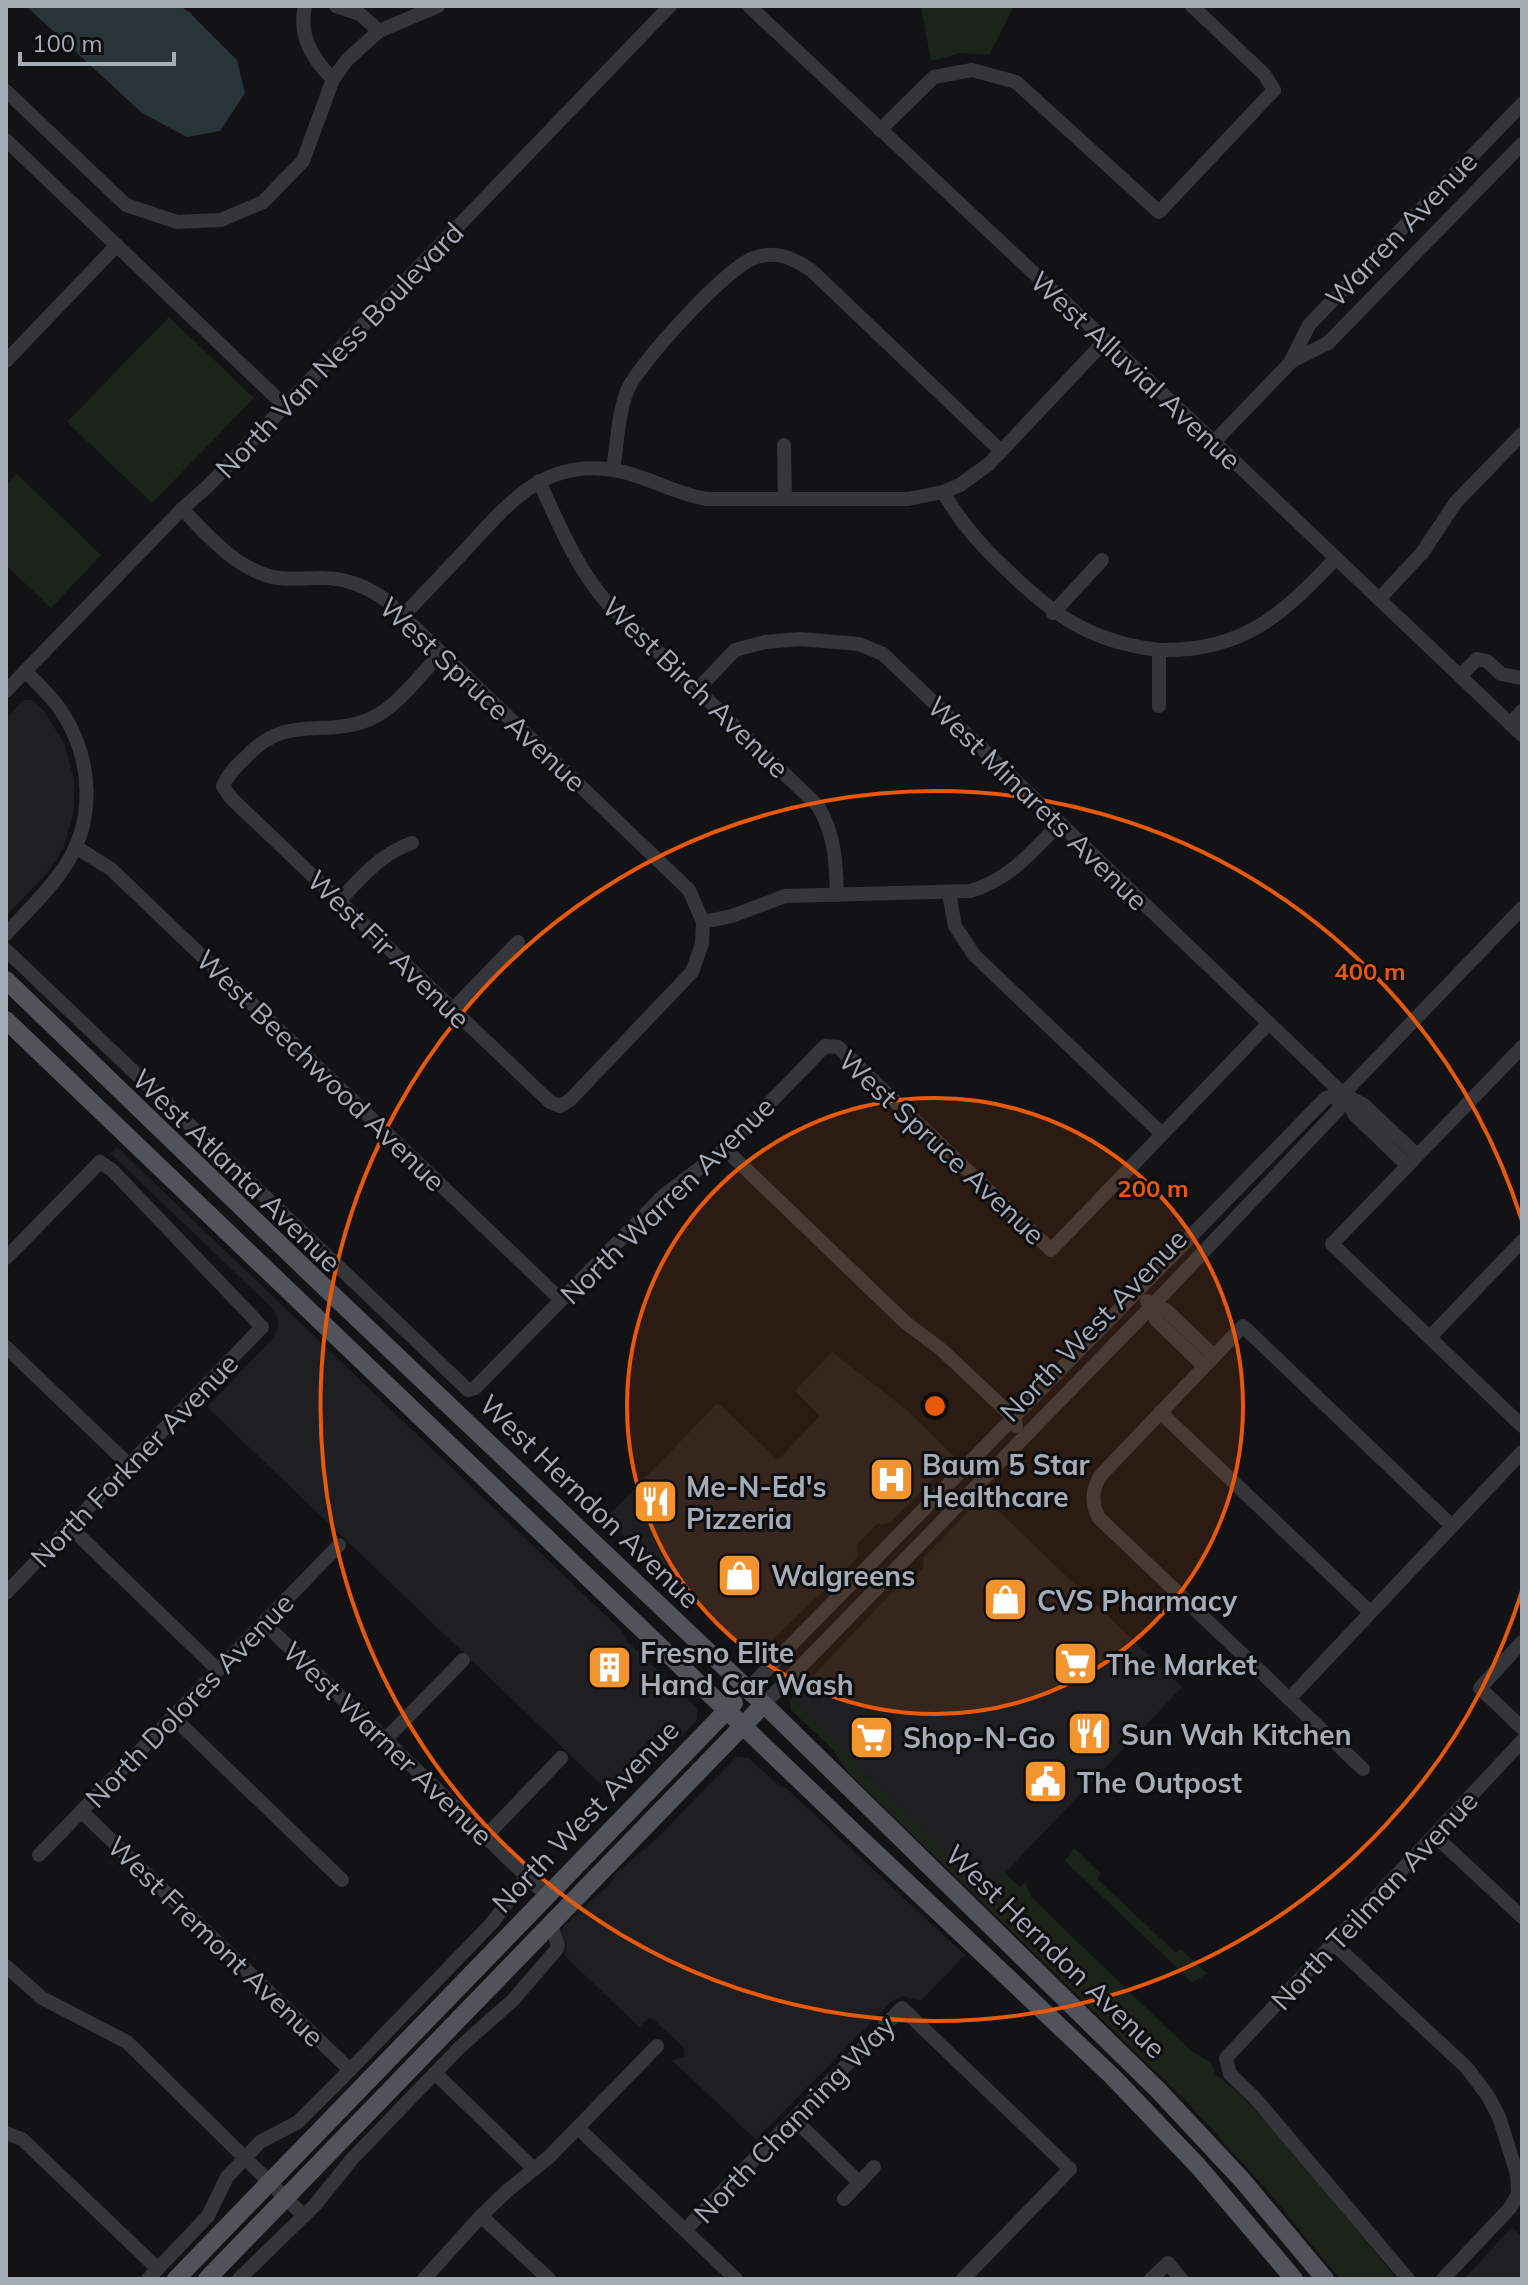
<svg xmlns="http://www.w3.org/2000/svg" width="1528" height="2285" viewBox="0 0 1528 2285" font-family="Mulish,sans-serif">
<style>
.built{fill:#1f1f22}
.green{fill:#1b231b}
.water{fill:#293439}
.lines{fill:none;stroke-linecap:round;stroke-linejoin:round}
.minor{stroke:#34363a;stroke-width:14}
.major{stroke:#505359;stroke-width:18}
.ring{fill:none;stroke:#e8590c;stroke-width:4}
.labels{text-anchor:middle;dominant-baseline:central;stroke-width:6;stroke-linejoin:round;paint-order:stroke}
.street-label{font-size:28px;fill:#a5acb5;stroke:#0e0e10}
.poi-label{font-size:28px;font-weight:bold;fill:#a5acb5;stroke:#0e0e10;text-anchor:start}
.centre{fill:#e8590c;stroke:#0e0e10;stroke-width:4}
.ring-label{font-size:24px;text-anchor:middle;font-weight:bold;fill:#e8590c;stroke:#0e0e10;stroke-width:6;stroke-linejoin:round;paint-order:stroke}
</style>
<rect width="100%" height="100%" fill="#131315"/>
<!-- built -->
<g class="built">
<path d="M23,700h10l11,11 20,32 10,36v31l-9,34 -8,15 -15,20 -36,37v-197z"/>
<path d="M117,1147l503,482 9,14 68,65v13l-57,56h-8l-19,19 -406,-389 66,-69 5,-11 -1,-11 -6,-9 -161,-154z"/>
<path d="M832,1352l76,59 47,46 -64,65 -10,3 -3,-2 -21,22 1,12 -104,101 -149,-139 113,-116 60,57 42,-44 -25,-25z"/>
<path d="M983,1496l199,191 -195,205 -121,-116 -75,-77 106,-112 9,-1 18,-19 -1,-9z"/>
<path d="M736,1757l13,1 29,27 8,3 179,167 -44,46 -19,-5 -12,7 -134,137 -84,-80 12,-3 1,-8 -31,-29 -5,-2 -10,9 -74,-71 1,-12 -5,-12 3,-6 47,-43 3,-8 43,-37z"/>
<path d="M1512,2227l10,10v42h-58z"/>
</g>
<!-- green -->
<g class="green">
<path d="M921,6h93l-25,49 -29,-2 -29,8z"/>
<path d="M169,317l85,81 -102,105 -85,-81z"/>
<path d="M17,474l84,81 -50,53 -45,-43v-80z"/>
<path d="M789,1697l55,54 22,25 121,115 18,-18 15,14 5,-5 6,15 160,154 20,12 5,12 24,19 49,53 108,132h-57l-74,-90 -78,-86 -341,-332 -15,-22 -41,-39z"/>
<path d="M1074,1848l27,26 -4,5 79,74 5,-4 26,25 -15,8 -127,-121z"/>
</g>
<!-- water -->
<path class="water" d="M26,6h154l10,7 47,47 8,33 -25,38 -33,6 -45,-24z"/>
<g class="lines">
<!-- minor -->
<g class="minor">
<path d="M305,6c-7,29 7,53 28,73"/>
<path d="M336,6l24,8 19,17"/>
<path d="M749,6l465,436 308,293"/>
<path d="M6,91l120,114 51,17 44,-2 42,-18 40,-41 30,-82 14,-19 32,-29 59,-25"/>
<path d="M880,130l54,-53 38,-7 44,12 143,130 115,-122 -10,-16 -72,-68"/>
<path d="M6,140l278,265"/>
<path d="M6,361l111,-116"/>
<path d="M1290,362l38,-19 194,-199"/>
<path d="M1214,442l76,-79 19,-38 213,-221"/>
<path d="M784,445l1,54"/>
<path d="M613,470c4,-26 5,-55 14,-79 11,-27 100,-124 127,-133 22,-8 39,0 57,12l190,181"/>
<path d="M539,481c20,44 37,86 69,123l210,202c17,29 18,55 19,89"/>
<path d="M943,492c17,30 37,53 62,76 48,47 85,74 154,82v56"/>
<path d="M182,509c25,25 51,57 87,67 16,5 33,2 49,2 25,-1 49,8 69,23l302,289 14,32 -1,22 -10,28 -122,128 -10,6 -10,-4 -319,-304 -8,-12c5,-12 13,-20 23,-29 41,-44 75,-19 122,-37 29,-12 52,-45 73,-67"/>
<path d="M1379,599l43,-46 34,-51 66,-68"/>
<path d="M1053,613l49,-53"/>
<path d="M403,616c22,-24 45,-47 67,-71 41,-45 76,-86 144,-75 32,5 60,24 93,29h201l35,-7 17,-7 29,-21 116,-123"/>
<path d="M1159,650c84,2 123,-35 177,-92"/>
<path d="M1460,676l17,-17 10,2 14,13 20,4"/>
<path d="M698,689l37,-39 30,-8 35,-3 59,5 24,10 460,440 12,21 52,50"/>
<path d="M6,691l176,-182 26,-23 462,-480"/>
<path d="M1510,724l12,-13"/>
<path d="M76,847l35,22 450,431"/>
<path d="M949,893l6,33 19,29 188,179"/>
<path d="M339,901c23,-24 41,-47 73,-58"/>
<path d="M703,922l29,-6 53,-20 185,-5c39,-11 62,-39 89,-67"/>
<path d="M6,934c19,-21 41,-41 57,-65 33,-47 30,-109 -1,-157 -10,-15 -24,-28 -37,-41"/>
<path d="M6,950l462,440 7,-2 188,-192 62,-47 100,-103 13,1 213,203 218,-227"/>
<path d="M453,1009l65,-67"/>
<path d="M1522,1047l-190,197 190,182"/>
<path d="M1343,1094l21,11 53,50"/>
<path d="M725,1149l181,174 36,27 72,68 2,8"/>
<path d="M6,1258l94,-96 12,8 150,157 -256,266"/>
<path d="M1147,1301l5,5 14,4 48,46"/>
<path d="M1152,1306l4,14 48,46"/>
<path d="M1430,1337l92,-96"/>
<path d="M6,1347l122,117"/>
<path d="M1160,1412l210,200"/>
<path d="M69,1526l149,144"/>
<path d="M264,1623l283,273"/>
<path d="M1522,1642l-42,46 42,40"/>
<path d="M747,1690l579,-592 17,-4"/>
<path d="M1289,1699l233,-247"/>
<path d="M763,1705l389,-399 186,-196 5,-16 179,-186"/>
<path d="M173,1717l169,163"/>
<path d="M385,1740l78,-80"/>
<path d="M1363,1769l-264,-251c-8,-15 -7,-27 1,-42l143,-150 209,200"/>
<path d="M81,1811l269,259"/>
<path d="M1434,1835l88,82"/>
<path d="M485,1837l76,-79"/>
<path d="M39,1855l300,-310"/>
<path d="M1334,1944l133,124 21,28 11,21 18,57 1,20 -8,14 -67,71"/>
<path d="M6,1966l36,32 85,44 177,174"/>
<path d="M435,2073l99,96"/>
<path d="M794,2119l66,64"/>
<path d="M578,2128l158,151"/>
<path d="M6,2133l16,6 136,130"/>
<path d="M844,2199l30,-32"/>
<path d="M481,2216l68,63"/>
<path d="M685,2230l217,-222 168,161 -107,110"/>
<path d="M148,2279l60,-63 19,-39 18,-19 15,-16 38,-20 52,-52 142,-147 35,-47"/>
<path d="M239,2279l76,-74 37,-46 108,-112 53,-47 44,-51 1,-4 -7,-20"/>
<path d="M424,2279l57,-63 26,-25 42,-34 108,-111"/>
<path d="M1151,2279l17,-16 13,16"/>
<path d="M1408,2279l-154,-182 -24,-23 -4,-16 296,-317"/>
</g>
<!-- major -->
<g class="major">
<path d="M6,980l311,300 458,435 383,375 85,91 82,98"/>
<path d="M6,1020l855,819 251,237 86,90 96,113"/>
<path d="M176,2279l558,-576"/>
<path d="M207,2279l556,-574"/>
</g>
</g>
<!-- distance rings -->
<circle cx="935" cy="1406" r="308" fill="#e8590c" fill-opacity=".12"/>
<g class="ring">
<circle cx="935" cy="1406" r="308"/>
<path d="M1522 1591A615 615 0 1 1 1522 1221"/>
</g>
<!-- icons -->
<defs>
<symbol id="hospital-square" viewBox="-11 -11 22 22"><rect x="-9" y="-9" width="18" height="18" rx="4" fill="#f2952e" stroke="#0e0e10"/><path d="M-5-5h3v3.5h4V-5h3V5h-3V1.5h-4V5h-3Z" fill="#fff"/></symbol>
<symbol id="restaurant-square" viewBox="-11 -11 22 22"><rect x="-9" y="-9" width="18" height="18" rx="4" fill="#f2952e" stroke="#0e0e10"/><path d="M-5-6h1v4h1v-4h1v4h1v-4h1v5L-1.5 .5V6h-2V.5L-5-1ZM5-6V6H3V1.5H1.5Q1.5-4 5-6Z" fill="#fff"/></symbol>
<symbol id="shop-square" viewBox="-11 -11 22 22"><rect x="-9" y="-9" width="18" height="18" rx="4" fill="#f2952e" stroke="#0e0e10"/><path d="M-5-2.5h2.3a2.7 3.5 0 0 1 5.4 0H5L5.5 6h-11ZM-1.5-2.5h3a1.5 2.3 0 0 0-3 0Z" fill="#fff"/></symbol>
<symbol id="supermarket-square" viewBox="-11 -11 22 22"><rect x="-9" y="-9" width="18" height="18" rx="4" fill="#f2952e" stroke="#0e0e10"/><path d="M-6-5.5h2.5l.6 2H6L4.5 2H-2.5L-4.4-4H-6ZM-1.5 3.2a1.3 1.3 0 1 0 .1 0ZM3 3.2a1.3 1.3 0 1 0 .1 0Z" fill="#fff"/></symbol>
<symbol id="building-square" viewBox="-11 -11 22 22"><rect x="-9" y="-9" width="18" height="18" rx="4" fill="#f2952e" stroke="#0e0e10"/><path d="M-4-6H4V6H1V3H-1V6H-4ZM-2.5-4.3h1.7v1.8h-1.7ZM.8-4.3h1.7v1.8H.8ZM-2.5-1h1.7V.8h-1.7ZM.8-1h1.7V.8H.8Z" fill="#fff"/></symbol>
<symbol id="civic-square" viewBox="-11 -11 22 22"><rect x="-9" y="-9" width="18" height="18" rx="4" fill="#f2952e" stroke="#0e0e10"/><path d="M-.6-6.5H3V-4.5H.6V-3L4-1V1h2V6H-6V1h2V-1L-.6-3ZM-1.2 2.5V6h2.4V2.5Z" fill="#fff"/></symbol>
</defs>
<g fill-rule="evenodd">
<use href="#hospital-square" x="866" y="1454" width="51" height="51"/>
<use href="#restaurant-square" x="630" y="1476" width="51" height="51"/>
<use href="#shop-square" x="714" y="1550" width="51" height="51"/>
<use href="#shop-square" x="980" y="1574" width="51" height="51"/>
<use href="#supermarket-square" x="1050" y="1638" width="51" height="51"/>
<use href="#building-square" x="584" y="1642" width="51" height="51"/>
<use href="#restaurant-square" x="1064" y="1708" width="51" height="51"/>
<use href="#supermarket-square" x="846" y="1712" width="51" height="51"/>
<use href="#civic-square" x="1020" y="1756" width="51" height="51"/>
</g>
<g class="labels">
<!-- street labels -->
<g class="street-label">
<text transform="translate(1401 229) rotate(-46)">Warren Avenue</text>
<text transform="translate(339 350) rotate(-46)">North Van Ness Boulevard</text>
<text transform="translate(1136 370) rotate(43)">West Alluvial Avenue</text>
<text transform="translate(696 687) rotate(44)">West Birch Avenue</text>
<text transform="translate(483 694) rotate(43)">West Spruce Avenue</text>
<text transform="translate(1038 803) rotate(44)">West Minarets Avenue</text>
<text transform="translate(389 949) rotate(44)">West Fir Avenue</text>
<text transform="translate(321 1070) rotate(44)">West Beechwood Avenue</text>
<text transform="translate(942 1147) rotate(43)">West Spruce Avenue</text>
<text transform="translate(237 1170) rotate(44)">West Atlanta Avenue</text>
<text transform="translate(667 1200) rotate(-44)">North Warren Avenue</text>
<text transform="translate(1093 1325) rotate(-46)">North West Avenue</text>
<text transform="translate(134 1460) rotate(-46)">North Forkner Avenue</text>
<text transform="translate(590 1501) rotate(44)">West Herndon Avenue</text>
<text transform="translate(189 1700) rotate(-46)">North Dolores Avenue</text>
<text transform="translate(388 1743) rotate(44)">West Warner Avenue</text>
<text transform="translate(585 1816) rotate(-46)">North West Avenue</text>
<text transform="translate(1374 1900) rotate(-47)">North Teilman Avenue</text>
<text transform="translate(216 1941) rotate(44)">West Fremont Avenue</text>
<text transform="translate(1056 1951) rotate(44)">West Herndon Avenue</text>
<text transform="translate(794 2119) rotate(-46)">North Channing Way</text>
</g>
<!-- poi labels -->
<g class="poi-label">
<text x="922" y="1464">Baum 5 Star<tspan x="922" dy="32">Healthcare</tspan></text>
<text x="686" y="1486">Me-N-Ed's<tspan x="686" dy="32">Pizzeria</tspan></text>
<text x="771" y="1575">Walgreens</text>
<text x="1037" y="1600">CVS Pharmacy</text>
<text x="640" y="1652">Fresno Elite<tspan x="640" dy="32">Hand Car Wash</tspan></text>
<text x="1106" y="1664">The Market</text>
<text x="1121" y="1734">Sun Wah Kitchen</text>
<text x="903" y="1737">Shop-N-Go</text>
<text x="1077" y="1782">The Outpost</text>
</g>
</g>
<circle cx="935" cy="1406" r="12" class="centre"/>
<g class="ring-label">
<text x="1370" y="980">400 m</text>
<text x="1153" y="1197">200 m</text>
</g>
<!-- border -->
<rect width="1528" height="2285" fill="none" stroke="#a5acb5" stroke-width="16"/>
<!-- scale -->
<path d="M20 52v12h154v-12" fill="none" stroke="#a5acb5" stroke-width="4"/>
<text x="32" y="52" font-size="24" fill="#a5acb5" stroke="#0e0e10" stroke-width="6" paint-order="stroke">100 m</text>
</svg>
